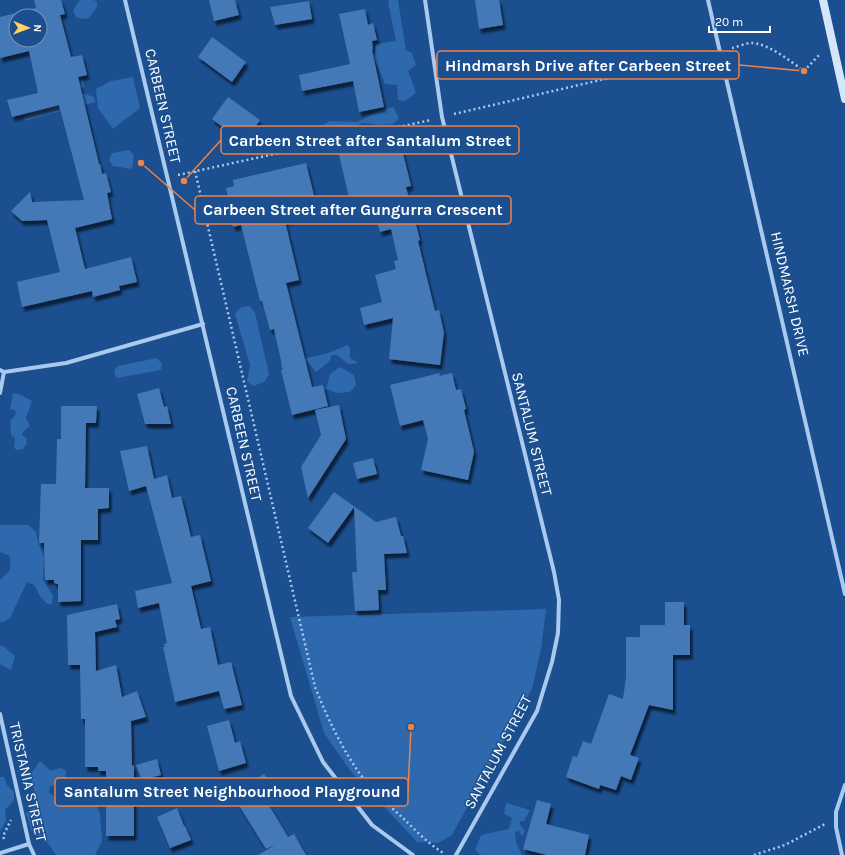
<svg xmlns="http://www.w3.org/2000/svg" width="845" height="855" viewBox="0 0 845 855" font-family="Karla,sans-serif">
<style>
.green{fill:#2e69ad}
.building{fill:#4478b7;fill-rule:evenodd;filter:url(#shadow)}
.lines{fill:none;stroke-linecap:round;stroke-linejoin:round}
.path{stroke:#a9c9ee;stroke-width:2.5;stroke-dasharray:2 3;stroke-linecap:butt}
.minor{stroke:#a9c9ee;stroke-width:4}
.secondary{stroke:#d6e6fa;stroke-width:8}
.labels{text-anchor:middle;dominant-baseline:central;stroke-width:3;stroke-linejoin:round;paint-order:stroke}
.street-label{font-size:15px;fill:#fff;stroke:#1b4f8f}
.leader{fill:none;stroke:#ee8249;stroke-width:1.5}
.callout-dot{fill:#ee8249;stroke:#1b4f8f;stroke-width:1.5}
.callout{fill:#1b4f8f;stroke:#ee8249;stroke-width:1.5}
.callout-label{font-size:16px;text-anchor:middle;font-weight:bold;fill:#fff}
</style>
<defs>
<filter id="shadow"><feDropShadow dx="2.5" dy="4.5" stdDeviation="1" flood-color="#0009"/></filter>
</defs>
<rect width="100%" height="100%" fill="#1b4f8f"/>
<!-- green -->
<g class="green">
<path d="M81,0h13l3,2v5l-8,11 -7,1 -6,-2 -3,-6 5,-9z"/>
<path d="M389,0h9l8,50 6,3 4,12 -8,6 8,22 -11,8 -7,-1 -1,-15 -12,-1 -8,-20 -6,-6 -2,-4 6,-3 1,-7 20,-3 -8,-39z"/>
<path d="M133,77l7,31 -27,21 -15,-21 -2,-19 15,-8z"/>
<path d="M79,80h4l1,7 -7,4 17,6 1,5 -70,19 -2,-3 9,-7z"/>
<path d="M393,107l6,11 -6,6 -13,1 -17,-2 -24,10h-13l-2,-9 6,-3 27,1 24,-12z"/>
<path d="M129,150l5,5 -2,14 -19,-3 -4,-6 3,-7z"/>
<path d="M250,306l5,7 14,61 -5,8 -11,4 -6,-5 3,-16 -15,-51 6,-7z"/>
<path d="M347,345l3,2v11l8,5 -10,1 -11,-9h-5l-3,7 -13,10 -8,-10 -27,6v-7c22,-2 46,-5 66,-16z"/>
<path d="M157,358l5,6 -1,6 -44,8 -3,-4 1,-5 3,-3z"/>
<path d="M340,367l14,8 2,10 -6,7 -13,1 -11,-4 4,-15z"/>
<path d="M13,393l8,2 11,6 -6,17 4,8 -7,6 -1,3 4,3 1,5 -4,6 -6,1 -3,-2 1,-10 -4,-3 -1,-14 5,-6 1,-4 -6,-2z"/>
<path d="M0,525h28l8,7 2,10 6,15 -1,23 10,15 -1,9h-5l-7,-8 -6,-11 -7,-3 -17,36 -6,4h-4v-42l10,-10v-14l-10,-4z"/>
<path d="M546,609l-5,40 -9,40 -80,146 -14,8 -21,-1 -65,-69 -28,-40 -34,-116z"/>
<path d="M2,645l13,11 -4,14 -11,-6v-18z"/>
<path d="M40,761l11,10 8,-3 7,2 -1,10 -15,7 -1,5 10,9 21,-6 13,3 7,15 2,28 -7,14h-39l-8,-12 -16,-11 -6,-19 12,-9 -8,-29z"/>
<path d="M0,777h4l3,8 7,7v8l-9,10 1,11 -6,10z"/>
<path d="M506,803l24,7 -6,11h-4v4l5,5 -2,5h-2l-2,-4 -4,1 1,11 6,12h-41l-6,-5 6,-15 28,-6 3,-11 -8,-4z"/>
</g>
<!-- building -->
<g class="building">
<path d="M34,0h27l4,14 -5,1 11,42 11,-2 5,20 -9,2 21,87h1l2,10 4,-1 5,19 -4,1 5,26 -37,9 10,41 46,-12 6,25 -18,4 1,4 -27,7 -1,-6 -70,16 -5,-25 43,-10 -13,-52 -25,1 -11,-10 19,-19 2,10 52,-2 -25,-95 -47,12 -5,-17 31,-7 -9,-42 -29,7v-41l36,-9zM16,16h24v24h-24z"/>
<path d="M209,0h26l4,15 -25,6z"/>
<path d="M475,0h24l4,25 -24,4z"/>
<path d="M309,1l3,18 -37,6 -5,-18z"/>
<path d="M365,9l3,16 5,-2 4,17 -5,1 1,9h-1l12,57 -25,5 -6,-31 -51,10 -3,-16 51,-11 -11,-50z"/>
<path d="M212,37l34,25 -14,20 -34,-25z"/>
<path d="M228,97l32,23 -16,23 -32,-24z"/>
<path d="M400,141l11,45 -5,1 14,53 -2,1 17,70 4,-1 5,23 -4,32 -51,-6 4,-41 -29,7 -4,-17 22,-6 -7,-27 21,-6 -2,-8 4,-1 -7,-31 -11,3 -7,-27 -21,5 -13,-55z"/>
<path d="M306,163l12,49 -33,9 14,59 -13,3 26,104 11,-2 5,21 -36,9 -11,-45h2l-9,-41 -4,1 -8,-29h-2l-19,-76 -8,2 -5,-20 2,-1 -4,-18 8,-2 -1,-6z"/>
<path d="M440,373l-1,3 13,-3 4,17 5,-1 5,20 -2,1 10,42 -6,28 -47,-10 7,-31 -5,-19 -23,6 -10,-41z"/>
<path d="M159,388l5,19 3,-1 4,18h-26l-8,-30z"/>
<path d="M339,405l7,34 -38,59 -7,-31 20,-32 -6,-25z"/>
<path d="M61,406h36l-1,17h-10l-1,65h24v20l-11,1v31h-17v61l-23,1v-18l-4,-1v-3h-9l-1,-37h-5l2,-59h15l1,-45h4z"/>
<path d="M147,446l7,33 13,-4 5,23 9,-2 10,41 9,-2 11,46 -20,5 10,43 9,-2 8,38 13,-3 11,43 -18,4 -5,-18 -44,11 -12,-55h2l-1,-3 3,-1 -8,-40 -21,5 -3,-17 37,-8 -26,-97 -17,5 -9,-40z"/>
<path d="M373,458l4,16 -20,5 -4,-16z"/>
<path d="M334,492l42,30 20,-5 5,19h2l4,17 -23,1 2,36h-8l1,20 -24,1 -3,-39h5l-3,-65 -26,36 -20,-15z"/>
<path d="M665,602h19v23h6v30h-17v55l-24,-5 -19,50 9,3 -8,22 -10,-4 -5,14 -16,-5 -1,4 -33,-12 7,-21 4,1 6,-16 8,3 18,-50 14,5 3,-22v-40h14v-12h25z"/>
<path d="M117,604l3,15 -5,1 2,7 -22,5 1,39 20,-6 6,32 15,-6 9,26 -15,4 1,45 2,-1v71h-28v-65h-8v-4h-13v-48h-4l-1,-54h-12l-1,-50z"/>
<path d="M229,720l6,23 5,-2 6,22 -27,8 -12,-45z"/>
<path d="M157,759l4,16 -19,5 -6,-15z"/>
<path d="M264,774l12,18 -11,7 23,38 6,-3 12,21h-48l17,-10 -9,4 -34,-55z"/>
<path d="M537,800l14,4 -5,20 43,11 -4,20h-38l-24,-6z"/>
<path d="M177,808l7,18h1l6,14 -21,8 -13,-31z"/>
</g>
<g class="lines">
<!-- path -->
<g class="path">
<path d="M732,48c6,-1 13,-5 19,-5 17,0 39,18 53,28l16,-17"/>
<path d="M454,114l254,-59"/>
<path d="M195,171l120,516c12,30 26,60 45,87 13,17 30,32 45,46 12,12 25,25 40,34"/>
<path d="M178,175l253,-55"/>
<path d="M4,839l-1,-3 8,-16"/>
<path d="M754,855l31,-10 40,-21"/>
</g>
<!-- minor -->
<g class="minor">
<path d="M125,0l166,696 32,66 49,63 41,30"/>
<path d="M425,0l17,117 112,455 5,28 -1,33 -6,29 -15,49 -81,144"/>
<path d="M708,0l137,594"/>
<path d="M0,370l4,2 62,-9 137,-39"/>
<path d="M0,393l4,-21"/>
<path d="M0,714l29,130 5,11"/>
<path d="M0,853l29,-9"/>
<path d="M842,855l-6,-28v-15l9,-27"/>
</g>
<!-- secondary -->
<path class="secondary" d="M823,0l22,99"/>
</g>
<g class="labels">
<!-- street labels -->
<g class="street-label">
<text transform="translate(163 106) rotate(77)">CARBEEN STREET</text>
<text transform="translate(790 294) rotate(77)">HINDMARSH DRIVE</text>
<text transform="translate(532 434) rotate(76)">SANTALUM STREET</text>
<text transform="translate(244 444) rotate(77)">CARBEEN STREET</text>
<text transform="translate(498 752) rotate(-62)">SANTALUM STREET</text>
<text transform="translate(28 782) rotate(77)">TRISTANIA STREET</text>
</g>
</g>
<!-- callouts -->
<path class="leader" d="M804 71L739 65M184 181L221 140M141 163L195 210M411 727L408 792"/>
<g class="callout-dot">
<circle cx="804" cy="71" r="4"/>
<circle cx="184" cy="181" r="4"/>
<circle cx="141" cy="163" r="4"/>
<circle cx="411" cy="727" r="4"/>
</g>
<g class="callout">
<rect x="437" y="51" width="302" height="28" rx="4"/>
<rect x="221" y="126" width="298" height="28" rx="4"/>
<rect x="195" y="196" width="316" height="28" rx="4"/>
<rect x="55" y="778" width="353" height="28" rx="4"/>
</g>
<g class="callout-label">
<text x="588" y="71">Hindmarsh Drive after Carbeen Street</text>
<text x="370" y="146">Carbeen Street after Santalum Street</text>
<text x="353" y="215">Carbeen Street after Gungurra Crescent</text>
<text x="232" y="797">Santalum Street Neighbourhood Playground</text>
</g>
<!-- north arrow -->
<g transform="translate(28 28) rotate(91)"><circle r="19" fill="#1b4f8f" stroke="#7695bc"/>
<path d="M0-3L7 15L0 10L-7 15Z" fill="#ffd166"/>
<text y="-6" font-size="11" font-weight="bold" text-anchor="middle" fill="#ffffff">N</text>
</g>
<!-- scale -->
<path d="M709 26v6h61v-6" fill="none" stroke="#ffffff" stroke-width="2"/>
<text x="715" y="26" font-size="12" fill="#ffffff" stroke="#1b4f8f" stroke-width="3" paint-order="stroke">20 m</text>
</svg>
